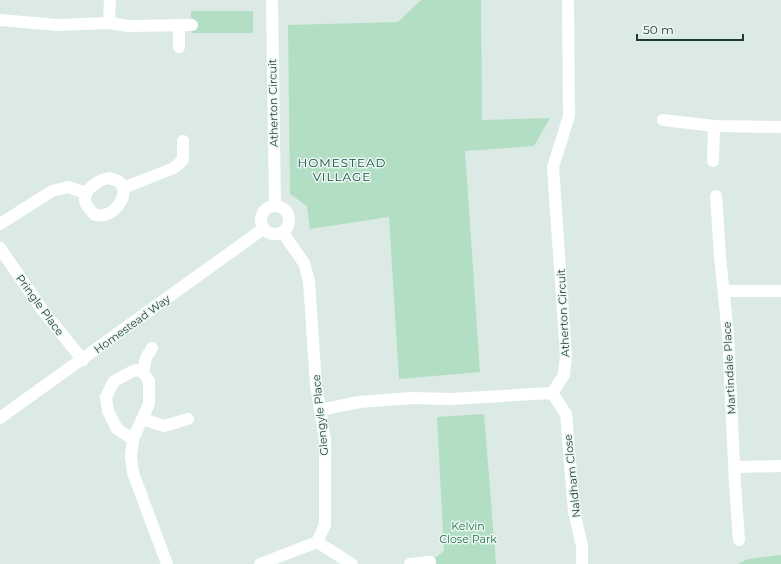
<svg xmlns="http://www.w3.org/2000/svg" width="781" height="564" viewBox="0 0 781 564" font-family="Montserrat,sans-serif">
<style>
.green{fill:#b2dec3}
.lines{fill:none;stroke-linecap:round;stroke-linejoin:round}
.minor{stroke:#fff;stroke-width:12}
.labels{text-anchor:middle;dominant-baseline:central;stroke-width:3;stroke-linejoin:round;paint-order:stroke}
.street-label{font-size:11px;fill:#1d3a36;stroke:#ecf7f3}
.park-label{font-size:11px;fill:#24744c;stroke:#ecf7f3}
.neighbourhood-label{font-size:12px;letter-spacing:1px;fill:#184d46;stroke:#ecf7f3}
</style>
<rect width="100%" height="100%" fill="#dceae5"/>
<!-- green -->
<g class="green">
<path d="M421,0h60l1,120 68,-2 -16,28 -69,5 15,221 -81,7 -10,-162 -79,12 -3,-23 -17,-12 -2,-169 110,-3z"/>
<path d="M191,11h62v22h-61z"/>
<path d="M484,414l12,150h-86l20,-2 14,-11 -7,-134z"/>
<path d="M781,555v9h-43l10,-5z"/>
</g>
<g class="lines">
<!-- minor -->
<g class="minor">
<path d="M272,0l3,206"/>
<path d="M0,20l57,5 52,-2 20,3 63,-1"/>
<path d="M109,23l1,-23"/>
<path d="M179,25v22"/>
<path d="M663,120l51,6 67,1"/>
<path d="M713,161l1,-35"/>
<path d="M109,178c3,1 7,2 9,3 14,10 -1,32 -14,34 -3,1 -6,0 -9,0 -9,-9 -15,-16 -5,-27 7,-6 10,-8 19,-10z"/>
<path d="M123,188l51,-20 9,-8v-19"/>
<path d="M716,196l4,60 8,79 7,149 4,56"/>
<circle cx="275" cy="220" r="14"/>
<path d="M0,224l52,-33 16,-4 18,6"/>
<path d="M0,248l43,63 40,49"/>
<path d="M724,291h57"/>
<path d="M143,372l-8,-2 -21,11 -8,16 2,14 9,18 16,10 16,-35v-23l-6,-9 3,-14 6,-10"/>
<path d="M552,393l14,21 8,97 8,35v18"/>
<path d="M320,410l39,-8 53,-4 39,1 101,-6 12,-18 2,-19 -13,-189 16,-51 -1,-116"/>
<path d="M0,418l263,-189"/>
<path d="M143,419l21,7 24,-7"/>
<path d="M133,439l-2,18 2,16 34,91"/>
<path d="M735,467l46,-1"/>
<path d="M317,542l35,22"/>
<path d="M260,564l57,-22 8,-17v-85l-9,-55 -7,-104 -5,-18 -21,-30"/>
<path d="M410,564l20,-2"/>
</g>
</g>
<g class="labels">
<!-- street labels -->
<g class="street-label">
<text transform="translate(273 103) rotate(-91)">Atherton Circuit</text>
<text transform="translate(40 305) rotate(54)">Pringle Place</text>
<text transform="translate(563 313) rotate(-93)">Atherton Circuit</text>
<text transform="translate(132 324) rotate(-36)">Homestead Way</text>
<text transform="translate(729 368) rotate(-93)">Martindale Place</text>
<text transform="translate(320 415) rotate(-96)">Glengyle Place</text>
<text transform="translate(572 476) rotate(-96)">Naldham Close</text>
</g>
<!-- park labels -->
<g class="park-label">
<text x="468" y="526">Kelvin<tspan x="468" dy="13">Close Park</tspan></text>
</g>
<!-- neighbourhood labels -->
<g class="neighbourhood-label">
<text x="342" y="162">HOMESTEAD<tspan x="342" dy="14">VILLAGE</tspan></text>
</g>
</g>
<!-- scale -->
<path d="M637 34v6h106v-6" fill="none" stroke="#1d3a36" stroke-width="2"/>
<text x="643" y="34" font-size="12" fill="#1d3a36" stroke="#ecf7f3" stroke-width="3" paint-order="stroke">50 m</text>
</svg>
